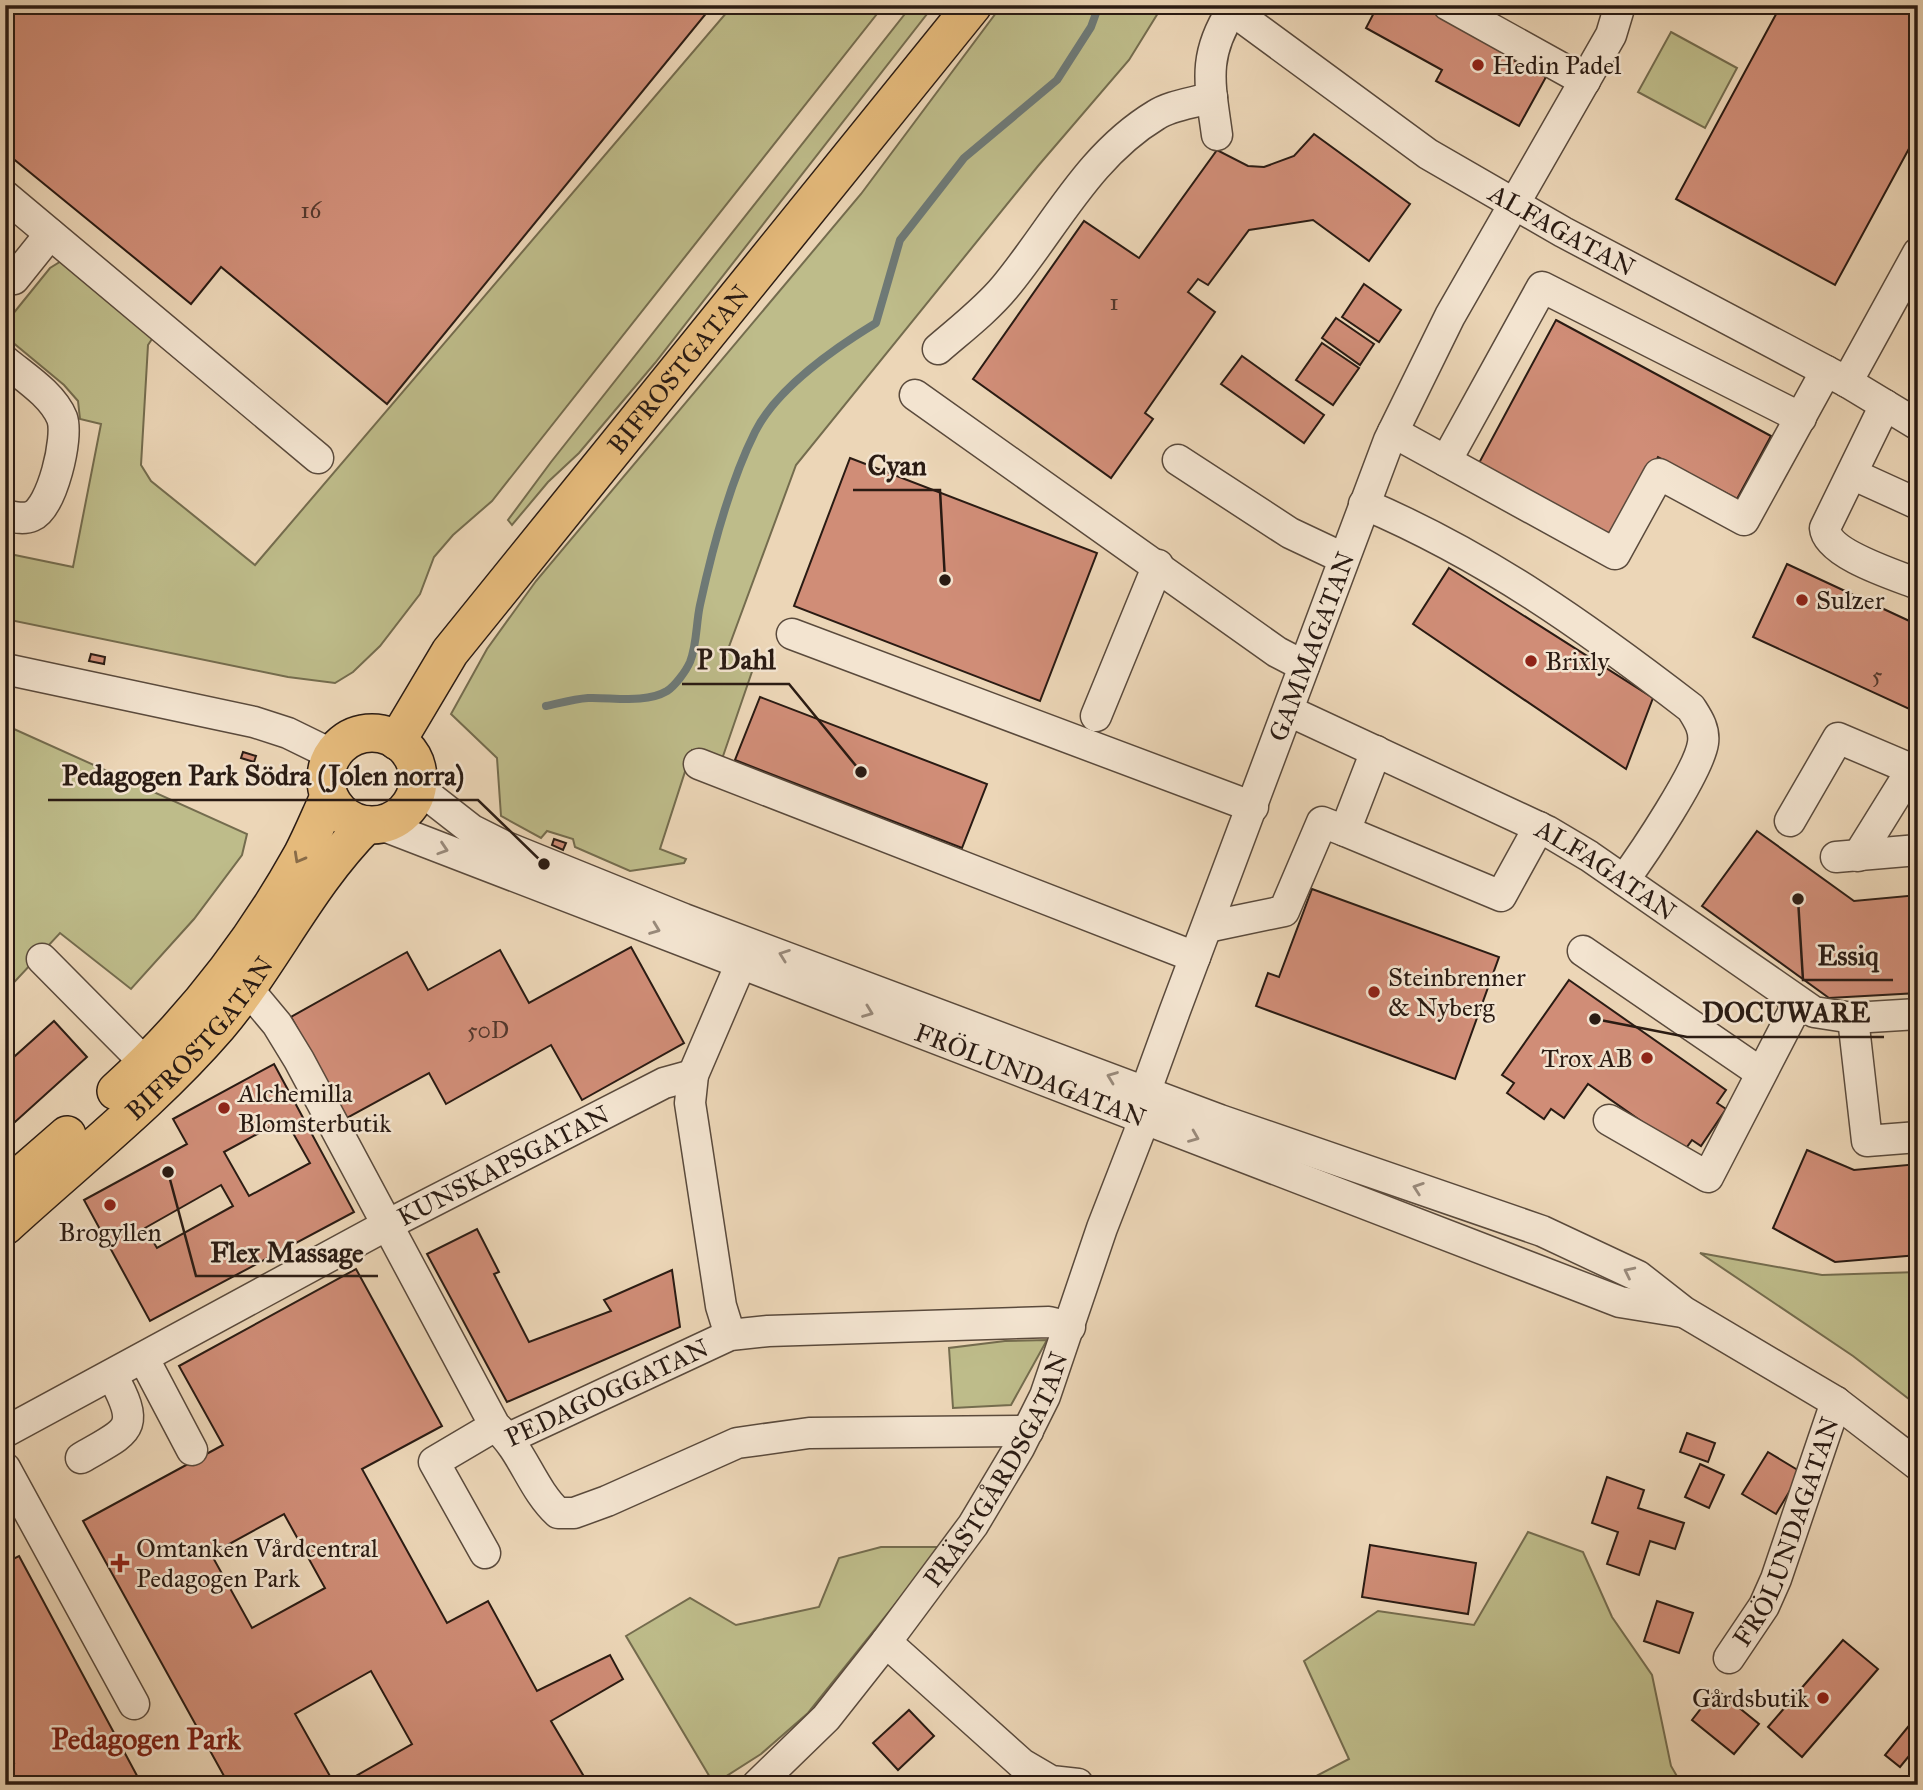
<svg xmlns="http://www.w3.org/2000/svg" width="1923" height="1790" viewBox="0 0 1923 1790" font-family="'IM FELL Great Primer',serif">
<style>
.green{fill:#bebc8a;stroke:#746c4e;stroke-width:2}
.lines{fill:none;stroke-linecap:round;stroke-linejoin:round}
.stream{stroke:#6e7976;stroke-width:8}
.building{fill:#d08d77;stroke:#2a1b13;stroke-width:2;fill-rule:evenodd}
.minor-casing{stroke:#5a4a3c;stroke-width:33}
.major-casing{stroke:#2a1b13;stroke-width:40}
.minor{stroke:#f3e4d0;stroke-width:30}
.major{stroke:#e6bb7c;stroke-width:37}
.oneway{stroke:#998a7b}
.oneway2{stroke:#886b48}
.poi-dot{fill:#8f2418;stroke:#f3e4d0;stroke-width:2.5}
.labels{text-anchor:middle;dominant-baseline:central;stroke-width:5;stroke-linejoin:round;paint-order:stroke}
.number-label{font-size:23px;fill:#54382c}
.poi-label{font-size:26px;fill:#2a1b13;stroke:#f3e4d0;text-anchor:start}
.street-label{font-size:26px;fill:#2a1b13;stroke:#f3e4d0}
.quarter-label{font-size:30px;font-weight:bold;fill:#7a1f14;stroke:#f3e4d0}
.leader{fill:none;stroke:#2a1b13;stroke-width:2.5}
.callout-dot{fill:#2a1b13;stroke:#f3e4d0;stroke-width:2.5}
.callout-label{font-size:28px;text-anchor:middle;font-weight:bold;fill:#2a1b13;stroke:#f3e4d0;stroke-width:5;stroke-linejoin:round;paint-order:stroke}
</style>
<rect width="100%" height="100%" fill="#ecd6b7"/>
<filter id="stains"><feTurbulence type="fractalNoise" baseFrequency=".00286" numOctaves="4"/><feColorMatrix values="0 0 0 0 .2 0 0 0 0 .09 0 0 0 0 .02 0 0 0 .5 -.17"/></filter>
<radialGradient id="worn" r=".72"><stop offset=".6" stop-color="#630" stop-opacity="0"/><stop offset="1" stop-color="#630" stop-opacity=".3"/></radialGradient>
<!-- green -->
<g class="green">
<path d="M733,5h151l-392,496 -39,34 -19,22 -14,37 -40,52 -27,26 -18,11 -47,-6 -283,-58v-66l68,14 28,-143 -21,-5 -2,-18 -14,-16 -59,-49v-17l3,1 42,-52 13,-8 91,76 -6,9 -7,120 10,16 104,84z"/>
<path d="M912,5h22l-279,358 -76,90 -31,29 -36,43 -4,-5 43,-58z"/>
<path d="M1002,5h161l-34,55 -91,106 -242,299 -69,187 29,8 -35,102 -29,-12 -32,99 26,10 -2,4 -54,8 -55,-24 -2,-8 -26,-8 -6,7 -40,-22 -4,-58 -46,-44 36,-65 49,-68 325,-387z"/>
<path d="M1671,32l66,36 -32,60 -67,-36z"/>
<path d="M5,725l242,109 -5,21 -48,64 -63,70 -71,-56 -55,59z"/>
<path d="M1700,1253l122,22 96,-3v134l-65,-50z"/>
<path d="M1047,1340l-36,65 -58,3 -4,-60 56,-7z"/>
<path d="M1528,1532l55,20 29,65 40,58 19,91 11,19h-383l50,-26 -45,-98 74,-50 96,14z"/>
<path d="M881,1547h60l-133,166 -47,41 -47,30 -88,-148 64,-38 46,27 83,-18 20,-49z"/>
</g>
<g class="lines">
<!-- stream -->
<path class="stream" d="M546,706c14,-3 28,-7 42,-8 24,-1 57,6 79,-7 8,-5 19,-20 23,-29 7,-17 6,-39 10,-57 12,-55 30,-123 55,-173 22,-44 80,-84 121,-109l24,-83 64,-82 93,-78 34,-53 8,-22"/>
</g>
<!-- building -->
<g class="building">
<path d="M5,5h708l-326,399 -166,-137 -30,37 -186,-152z"/>
<path d="M1378,5h44l95,52 -2,4 31,16 -27,49 -83,-45 6,-11 -76,-42z"/>
<path d="M1781,5h137v127l-83,153 -159,-86z"/>
<path d="M1314,134l96,70 -41,57 -56,-41 -64,10 -41,55 -10,-6 -10,13 27,20 -70,101 8,6 -42,59 -138,-99 111,-158 55,37 78,-108 31,16 16,1 30,-11z"/>
<path d="M1364,284l37,26 -22,32 -37,-25z"/>
<path d="M1336,318l38,26 -14,21 -38,-27z"/>
<path d="M1556,320l215,116 -34,63 -79,-42 -43,80 -136,-74z"/>
<path d="M1322,343l37,25 -26,37 -37,-25z"/>
<path d="M1242,356l82,59 -20,28 -83,-59z"/>
<path d="M850,458l247,95 -57,148 -246,-95z"/>
<path d="M1787,564l131,61v88l-165,-76z"/>
<path d="M1449,568l204,130 -27,71 -213,-145z"/>
<path d="M91,654l14,3 -1,7 -15,-3z"/>
<path d="M760,697l227,87 -25,64 -227,-88z"/>
<path d="M243,752l13,4 -2,6 -13,-4z"/>
<path d="M1757,831l97,70 64,-6v98l-89,5 -127,-92z"/>
<path d="M554,839l12,4 -3,7 -11,-5z"/>
<path d="M1312,889l187,68 -44,122 -199,-73 12,-33 11,4z"/>
<path d="M631,947l53,96 -102,57 -31,-55 -105,59 -17,-31 -82,45 -56,-101 116,-65 21,38 72,-40 29,53z"/>
<path d="M1569,980l157,110 -9,13 9,6 -25,37 -9,-6 -8,11 -96,-67 -24,34 -13,-9 -7,10 -37,-26 7,-10 -12,-8z"/>
<path d="M54,1021l33,36 -82,74v-66z"/>
<path d="M274,1064l80,148 -204,109 -66,-121 103,-56 -14,-25zM285,1119l25,44 -61,33 -25,-44zM221,1185l12,21 -76,42 -12,-20z"/>
<path d="M1807,1150l47,20 64,-6v91l-83,7 -62,-34z"/>
<path d="M477,1229l22,43 -5,2 35,68 82,-31 -7,-11 68,-30 8,57 -173,75 -80,-148z"/>
<path d="M356,1269l86,157 -80,43 85,154 41,-22 49,90 73,-36 13,24 -72,42 38,64h-249l72,-41 -41,-73 -76,43 40,71h-106l-146,-264 140,-76 -44,-79zM284,1514l41,74 -73,40 -41,-74z"/>
<path d="M1687,1433l28,10 -7,19 -28,-10z"/>
<path d="M1768,1452l33,20 -25,42 -34,-20z"/>
<path d="M1700,1464l24,11 -15,33 -24,-11z"/>
<path d="M1607,1477l37,13 -6,18 46,15 -9,26 -25,-8 -11,34 -32,-11 11,-32 -26,-9z"/>
<path d="M1370,1545l106,18 -8,51 -106,-17z"/>
<path d="M19,1556l123,229h-137v-17l9,-5 -9,-16v-184z"/>
<path d="M1657,1601l36,12 -14,40 -35,-12z"/>
<path d="M1843,1640l35,29 -76,88 -34,-30z"/>
<path d="M1716,1689l43,35 -25,30 -42,-34z"/>
<path d="M909,1710l25,26 -36,34 -25,-27z"/>
<path d="M1912,1722l6,5v18l-18,22 -15,-12z"/>
</g>
<g class="lines">
<defs>
<g id="minor">
<path id="s1" d="M1225,5l203,149 135,78 284,150 71,43"/>
<path d="M1448,5l137,76"/>
<path d="M1217,135c-7,-52 -15,-78 15,-125"/>
<path d="M5,196l313,262"/>
<path d="M5,272l9,7 36,-45"/>
<path d="M938,349c23,-20 48,-39 67,-62 49,-59 83,-131 151,-172 15,-10 39,-12 56,-18"/>
<path d="M5,361c19,16 47,33 57,57 7,19 -10,90 -30,98 -9,4 -18,1 -27,-1"/>
<path d="M1847,382l71,-129"/>
<path d="M915,395l362,257 27,14"/>
<path d="M1885,405l-60,123c2,26 70,47 93,56"/>
<path d="M1393,432l222,122 44,-80 85,46 82,-149"/>
<path d="M1178,460l112,73 53,25"/>
<path d="M1446,461l96,-174 259,131"/>
<path d="M1852,474l66,30"/>
<path d="M1364,504c122,52 222,123 327,204 7,11 14,21 12,35 -4,28 -60,111 -79,137"/>
<path d="M792,634l461,173"/>
<path d="M5,669l249,53 34,11 45,22"/>
<path id="s2" d="M1289,711l258,120 42,25 225,156 39,6 65,-4"/>
<path d="M1096,716l62,-151"/>
<path d="M1376,751l-31,80 156,65 38,-69"/>
<path d="M699,764l496,193"/>
<path d="M417,787l55,43 34,17 178,72 536,201 322,111 96,45 46,36 152,90 82,63"/>
<path d="M1790,821l48,-83 80,34"/>
<path id="s3" d="M379,824l1241,478 62,10"/>
<path d="M1858,856l54,-87"/>
<path d="M1836,857l82,-7"/>
<path d="M1207,927l77,-16 38,-89 23,9"/>
<path d="M1583,951l178,122"/>
<path d="M42,959l118,119"/>
<path d="M247,988l30,36 22,36 196,366c28,24 36,62 63,87h16l33,-12 130,-58 72,-10 219,-2"/>
<path d="M1853,1018l14,123 51,-4"/>
<path d="M1609,1120l99,57 90,-174"/>
<path d="M730,1335l-9,-29 -31,-203 3,-28 55,-128"/>
<path d="M144,1359l48,91"/>
<path id="s4" d="M5,1432l382,-207 277,-142 29,-8"/>
<path id="s5" d="M509,1438l221,-103 38,-4 281,-9 21,5"/>
<path d="M81,1458c48,-28 61,-28 31,-83"/>
<path d="M5,1468l129,236"/>
<path d="M485,1553l-51,-91 61,-36"/>
<path d="M886,1642l136,122 29,17 27,3"/>
<path id="s6" d="M1729,1658l35,-52 12,-27 60,-177"/>
<path id="s7" d="M757,1785l69,-67 60,-76 87,-117 46,-77 26,-52 57,-168 37,-95 7,-43 28,-77 215,-573 61,-124 161,-281 9,-30"/>
</g>
<g id="major">
<circle cx="372" cy="779" r="46"/>
<path id="s8" d="M397,741l53,-89 523,-647"/>
<path d="M116,1091c74,-67 137,-148 186,-236 10,-19 18,-39 27,-58"/>
<path d="M5,1189l62,-54"/>
<path id="s9" d="M5,1226c72,-66 150,-127 213,-200 54,-64 89,-142 148,-201"/>
</g>
</defs>
<!-- minor casing -->
<use href="#minor" class="minor-casing"/>
<!-- major casing -->
<use href="#major" class="major-casing"/>
<!-- minor -->
<use href="#minor" class="minor"/>
<!-- major -->
<use href="#major" class="major"/>
</g>
<!-- one-way arrows -->
<defs><path id="oneway-chevron" d="M-2-3.5L2.5 0L-2 3.5" fill="none" stroke-width="1.6" stroke-linecap="round" stroke-linejoin="round" transform="scale(1.75)"/></defs>
<g class="oneway">
<use href="#oneway-chevron" transform="translate(443 849) rotate(18)"/>
<use href="#oneway-chevron" transform="translate(655 929) rotate(21)"/>
<use href="#oneway-chevron" transform="translate(784 955) rotate(-160)"/>
<use href="#oneway-chevron" transform="translate(868 1012) rotate(21)"/>
<use href="#oneway-chevron" transform="translate(1112 1077) rotate(-159)"/>
<use href="#oneway-chevron" transform="translate(1194 1137) rotate(22)"/>
<use href="#oneway-chevron" transform="translate(1418 1188) rotate(-161)"/>
<use href="#oneway-chevron" transform="translate(1629 1272) rotate(-154)"/>
</g>
<use class="oneway2" href="#oneway-chevron" transform="translate(299 858) rotate(119)"/>
<!-- markers -->
<g class="poi-dot">
<circle cx="1478" cy="65" r="7"/>
<circle cx="1802" cy="600" r="7"/>
<circle cx="1531" cy="661" r="7"/>
<circle cx="1374" cy="992" r="7"/>
<circle cx="1647" cy="1058" r="7"/>
<circle cx="224" cy="1108" r="7"/>
<circle cx="110" cy="1205" r="7"/>
<path d="M116.5 1552.5h7v7h7v7h-7v7h-7v-7h-7v-7h7z"/>
<circle cx="1823" cy="1698" r="7"/>
</g>
<g class="labels">
<!-- number labels -->
<g class="number-label">
<text x="311" y="210">16</text>
<text x="1114" y="302">1</text>
<text x="1877" y="675">5</text>
<text x="488" y="1030">50D</text>
</g>
<!-- poi labels -->
<g class="poi-label">
<text x="1492" y="65">Hedin Padel</text>
<text x="1816" y="600">Sulzer</text>
<text x="1545" y="661">Brixly</text>
<text x="1388" y="977">Steinbrenner<tspan x="1388" dy="30">&amp; Nyberg</tspan></text>
<text x="1633" y="1058" text-anchor="end">Trox AB</text>
<text x="238" y="1093">Alchemilla<tspan x="238" dy="30">Blomsterbutik</tspan></text>
<text x="110" y="1232" text-anchor="middle">Brogyllen</text>
<text x="136" y="1548">Omtanken Vårdcentral<tspan x="136" dy="30">Pedagogen Park</tspan></text>
<text x="1809" y="1698" text-anchor="end">Gårdsbutik</text>
</g>
<!-- street labels -->
<g class="street-label">
<text stroke="none"><textPath href="#s1" startOffset="406">ALFAGATAN</textPath></text>
<text stroke="none"><textPath href="#s8" startOffset="467">BIFROSTGATAN</textPath></text>
<text stroke="none"><textPath href="#s7" startOffset="1283">GAMMAGATAN</textPath></text>
<text stroke="none"><textPath href="#s2" startOffset="355">ALFAGATAN</textPath></text>
<text stroke="none"><textPath href="#s9" startOffset="271">BIFROSTGATAN</textPath></text>
<text stroke="none"><textPath href="#s3" startOffset="698">FRÖLUNDAGATAN</textPath></text>
<text stroke="none"><textPath href="#s4" startOffset="565">KUNSKAPSGATAN</textPath></text>
<text stroke="none"><textPath href="#s5" startOffset="108">PEDAGOGGATAN</textPath></text>
<text stroke="none"><textPath href="#s7" startOffset="399">PRÄSTGÅRDSGATAN</textPath></text>
<text stroke="none"><textPath href="#s6" startOffset="140">FRÖLUNDAGATAN</textPath></text>
</g>
<!-- quarter labels -->
<g class="quarter-label">
<text x="146" y="1739">Pedagogen Park</text>
</g>
</g>
<!-- callouts -->
<path class="leader" d="M945 580L940 490H853M861 772L789 684H682M544 864L478 800H48M1798 899L1803 980H1893M1595 1019L1687 1037H1884M168 1172L196 1276H378"/>
<g class="callout-dot">
<circle cx="945" cy="580" r="7"/>
<circle cx="861" cy="772" r="7"/>
<circle cx="544" cy="864" r="7"/>
<circle cx="1798" cy="899" r="7"/>
<circle cx="1595" cy="1019" r="7"/>
<circle cx="168" cy="1172" r="7"/>
</g>
<g class="callout-label">
<text x="897" y="475">Cyan</text>
<text x="736" y="669">P Dahl</text>
<text x="263" y="785">Pedagogen Park Södra (Jolen norra)</text>
<text x="1848" y="965">Essiq</text>
<text x="1786" y="1022">DOCUWARE</text>
<text x="287" y="1262">Flex Massage</text>
</g>
<!-- margin -->
<rect width="1923" height="1790" fill="none" stroke="#ecd6b7" stroke-width="28"/>
<rect x="7" y="7" width="1909" height="1776" fill="none" stroke="#2a1b13" stroke-width="3.5"/>
<rect x="14" y="14" width="1895" height="1762" fill="none" stroke="#2a1b13" stroke-width="2"/>
<rect width="100%" height="100%" filter="url(#stains)"/>
<rect width="100%" height="100%" fill="url(#worn)"/>
</svg>
